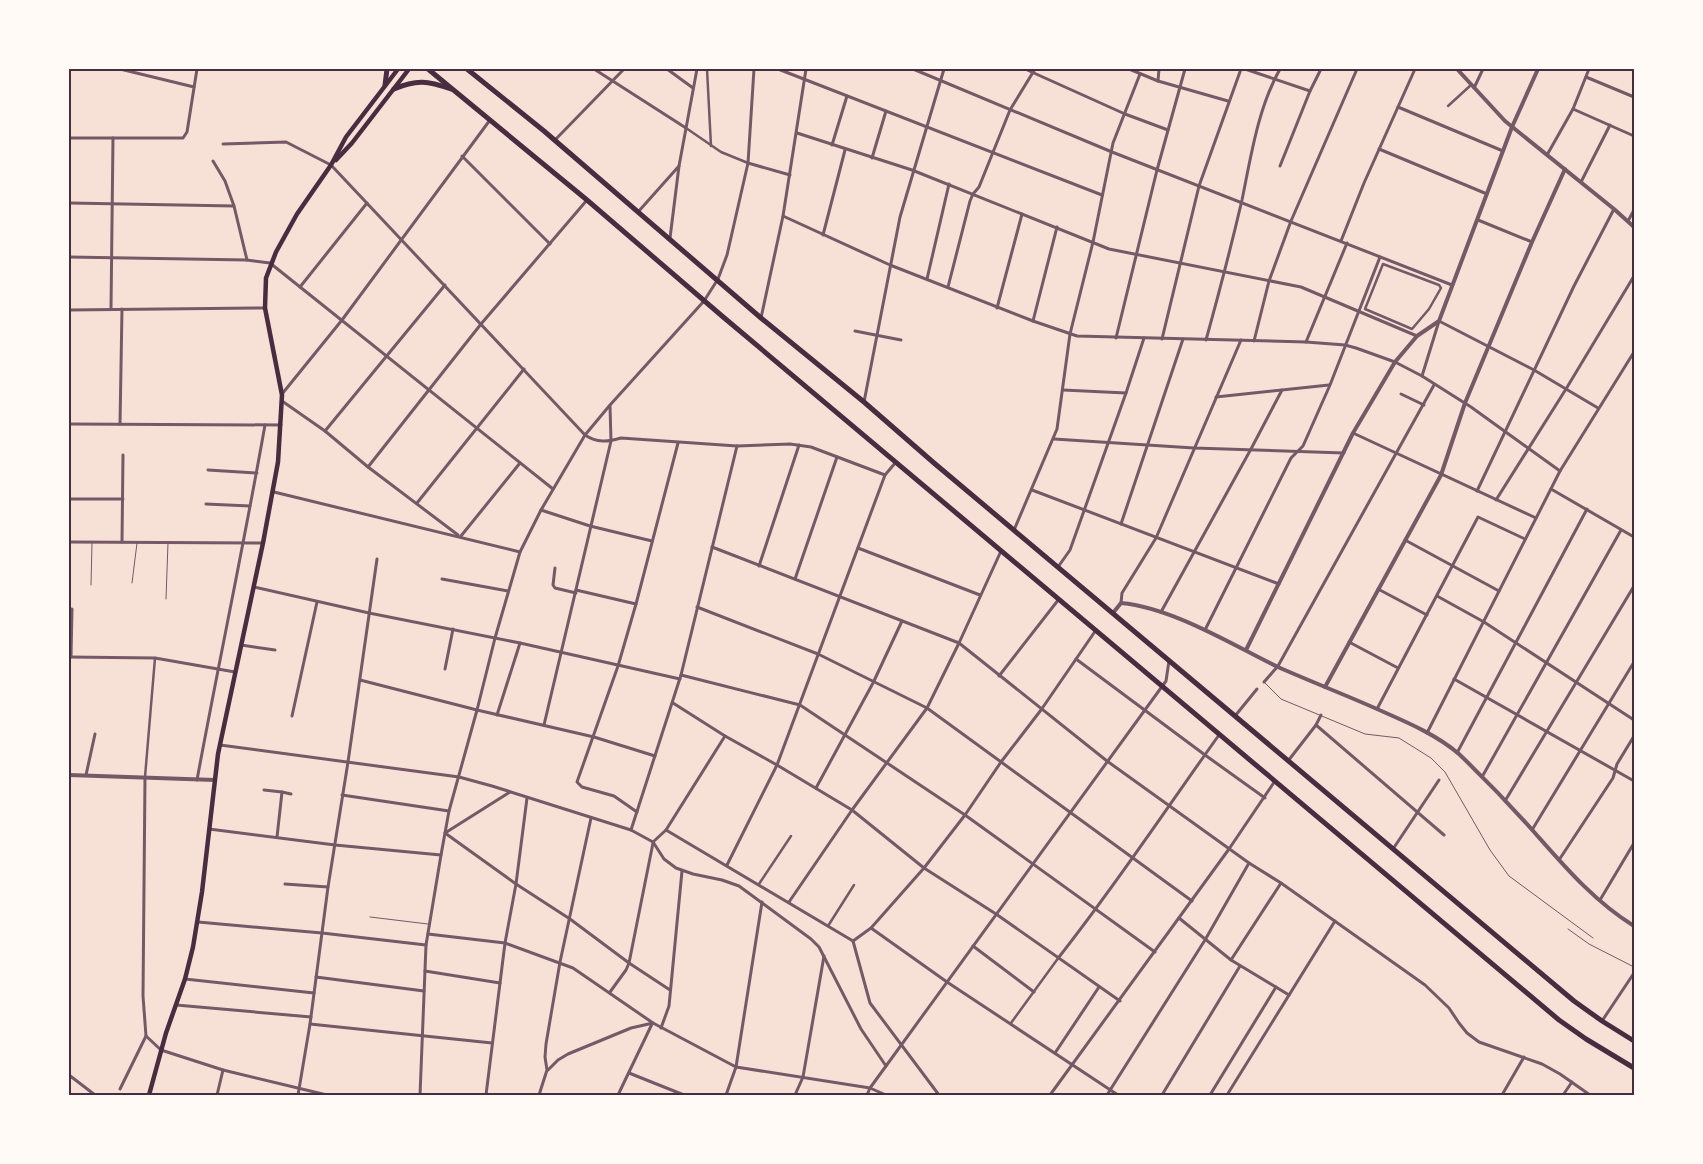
<svg xmlns="http://www.w3.org/2000/svg" width="1703" height="1164" viewBox="0 0 1703 1164" font-family="'Source Sans 3',sans-serif">
<style>
.lines{fill:none;stroke-linecap:round;stroke-linejoin:round}
.service{stroke:#755966;stroke-width:1}
.pedestrian{stroke:#755966;stroke-width:2.5}
.minor{stroke:#755966;stroke-width:3}
.tertiary{stroke:#755966;stroke-width:4}
.secondary{stroke:#4a2c40;stroke-width:4.5}
.trunk{stroke:#4a2c40;stroke-width:5}
.neatline{fill:none;stroke:#4a2c40;stroke-width:2}
</style>
<rect width="100%" height="100%" fill="#f7e1d7"/>
<g class="lines">
<!-- service -->
<g class="service">
<path d="M132,583l5,-40"/>
<path d="M91,585l1,-42"/>
<path d="M166,599l2,-56"/>
<path d="M1264,682l17,17 84,35 34,4 32,20 14,14 45,78 19,26 84,62"/>
<path d="M370,917l58,7"/>
<path d="M1568,929l21,15 45,23"/>
</g>
<!-- pedestrian -->
<g class="pedestrian">
<path d="M707,69l4,77"/>
<path d="M1448,106l23,-21"/>
<path d="M686,128l35,24 27,11"/>
<path d="M1383,264l56,21 2,3 -12,21 -17,20 -47,-20z"/>
<path d="M145,777l10,-119"/>
<path d="M759,884l32,-48"/>
<path d="M828,926l26,-41"/>
<path d="M1011,1023l48,-66"/>
<path d="M69,1093l4,2"/>
</g>
<!-- minor -->
<g class="minor">
<path d="M120,69l74,18"/>
<path d="M594,69l92,59"/>
<path d="M667,69l26,19"/>
<path d="M778,69l324,126"/>
<path d="M913,69l199,83 340,133"/>
<path d="M1025,69l100,45 43,16"/>
<path d="M1129,69l29,12 70,20"/>
<path d="M1245,69l65,22"/>
<path d="M1586,77l48,20"/>
<path d="M1158,81l1,-12"/>
<path d="M1474,88l9,-19"/>
<path d="M1398,107l105,44"/>
<path d="M1573,109l61,27"/>
<path d="M797,133l115,37 197,79 192,38 116,49"/>
<path d="M69,138h114l4,-6 10,-63"/>
<path d="M555,140l69,-71"/>
<path d="M223,144l63,-2 45,23 254,270c12,8 23,7 36,3l116,8 53,-2 21,3 74,28"/>
<path d="M832,145l15,-49"/>
<path d="M1379,149l108,45"/>
<path d="M1547,155l26,-46 16,-40"/>
<path d="M462,156l88,88"/>
<path d="M872,158l14,-47"/>
<path d="M213,161l12,20 9,25 13,54"/>
<path d="M748,163l42,12"/>
<path d="M1280,166l30,-75 11,-22"/>
<path d="M1581,182l29,-57"/>
<path d="M69,203l165,3"/>
<path d="M638,212l41,-46"/>
<path d="M783,216l107,49 143,56 44,15 229,6 39,3 11,3 39,14 27,14 49,31 89,64"/>
<path d="M1478,220l54,22"/>
<path d="M1628,221l6,-11"/>
<path d="M823,235l22,-85"/>
<path d="M670,238l9,-72 18,-97"/>
<path d="M1341,241l23,-58 51,-114"/>
<path d="M69,257l178,3 23,3 283,226"/>
<path d="M927,279l22,-95"/>
<path d="M300,287l67,-84"/>
<path d="M948,287l22,-86 3,-7 6,-7 31,-77 25,-41"/>
<path d="M997,308l25,-94"/>
<path d="M111,309l2,-171"/>
<path d="M69,310l196,-2"/>
<path d="M761,318l22,-102 23,-147"/>
<path d="M1033,321l24,-94"/>
<path d="M855,331l46,9"/>
<path d="M1116,338l41,-168 28,-101"/>
<path d="M1162,339l37,-153 42,-117"/>
<path d="M1206,340c13,-47 25,-93 36,-140 9,-44 16,-92 38,-131"/>
<path d="M1254,341l15,-60 22,-60 66,-152"/>
<path d="M1306,342l41,-99"/>
<path d="M1422,376l17,-55 95,49 64,38"/>
<path d="M1063,390l63,3"/>
<path d="M282,394l60,-74 148,-200"/>
<path d="M1401,394l23,11"/>
<path d="M1216,397l113,-12"/>
<path d="M282,401l43,30 43,36 90,68"/>
<path d="M864,402l36,-185 44,-148"/>
<path d="M69,424l212,1"/>
<path d="M120,424l2,-115"/>
<path d="M325,431l120,-146"/>
<path d="M1353,433l183,85"/>
<path d="M1054,439l140,9 150,5"/>
<path d="M368,467l113,-143 106,-124"/>
<path d="M208,470l49,3"/>
<path d="M1551,489l83,48"/>
<path d="M1032,490l247,94"/>
<path d="M1477,491l97,-205 40,-77"/>
<path d="M274,492l246,60"/>
<path d="M69,499h54"/>
<path d="M1496,500l70,-111 68,-113"/>
<path d="M417,503l107,-134"/>
<path d="M206,504l44,2"/>
<path d="M541,510l49,16 62,15"/>
<path d="M1121,524l62,-185"/>
<path d="M1014,530l43,-101 13,-95 23,-92 20,-99 27,-69"/>
<path d="M461,536l59,-73"/>
<path d="M1405,540l94,51"/>
<path d="M69,542l194,1"/>
<path d="M122,542l1,-87"/>
<path d="M712,547l247,96 148,118 142,102 32,20 144,102 24,23 10,15 8,10 12,9 63,22 18,10 30,21"/>
<path d="M858,548l122,47"/>
<path d="M759,566l40,-121"/>
<path d="M1058,567l12,-17 56,-157 18,-55"/>
<path d="M555,568l-2,17 2,3 21,5"/>
<path d="M442,579l66,12"/>
<path d="M795,579l42,-122"/>
<path d="M254,587l115,26 151,30 160,36"/>
<path d="M1378,589l49,26"/>
<path d="M576,590l60,14"/>
<path d="M1437,596l47,26 150,98"/>
<path d="M1121,603l1,-10 34,-55 85,-198"/>
<path d="M697,607l121,47 109,54 265,193"/>
<path d="M1161,612l90,-163 31,-59"/>
<path d="M1205,630l86,-172 12,-12 27,-61 50,-128"/>
<path d="M1349,642l49,26"/>
<path d="M241,645l34,5"/>
<path d="M69,657l86,1 80,14"/>
<path d="M71,657l1,-48"/>
<path d="M1076,659l129,96 60,43"/>
<path d="M445,669l8,-40"/>
<path d="M681,675l119,30 165,110 190,137"/>
<path d="M999,676l60,-77"/>
<path d="M1454,679l180,102"/>
<path d="M360,680l117,30 117,27 61,19"/>
<path d="M1264,682l14,-16 156,-281"/>
<path d="M673,703l52,33 52,29 75,45 72,58 72,46 124,87"/>
<path d="M1377,709l101,-192 47,22"/>
<path d="M497,715l23,-72"/>
<path d="M292,716l25,-114"/>
<path d="M1235,716l22,-27"/>
<path d="M544,725l67,-284 -1,-35"/>
<path d="M1316,725l128,110"/>
<path d="M1427,733l133,-262 74,-119"/>
<path d="M220,745l239,32 33,9 139,44 22,12 11,17 12,9 17,6 29,6 17,6 72,53 8,8 42,82 25,37"/>
<path d="M1457,753l130,-244"/>
<path d="M1288,761l28,-36 5,-10"/>
<path d="M86,775l9,-41"/>
<path d="M145,777l-2,219 3,40 15,14 62,20 104,25"/>
<path d="M1482,777l139,-247"/>
<path d="M197,780c22,-119 47,-236 68,-355"/>
<path d="M816,788l57,-105 29,-62"/>
<path d="M264,790l18,2 -5,45"/>
<path d="M282,792l9,2"/>
<path d="M510,792l-65,41 71,51 54,35 59,44 41,27"/>
<path d="M342,795l107,16"/>
<path d="M1505,801l129,-215"/>
<path d="M637,812l-23,-16 -32,-9 -5,-5 41,-116 18,-62 42,-161"/>
<path d="M209,829l126,16 106,10"/>
<path d="M631,830l50,-155 56,-229"/>
<path d="M666,830l187,111 17,62 69,92"/>
<path d="M1532,830l102,-168"/>
<path d="M653,842l13,-12 59,-94"/>
<path d="M1393,849l46,-69"/>
<path d="M1559,860l54,-82 4,-14 17,-28"/>
<path d="M727,865l50,-100 108,-290 11,-13"/>
<path d="M285,884l43,3"/>
<path d="M1600,900l34,-57"/>
<path d="M789,902l63,-92 75,-102 32,-65 42,-92"/>
<path d="M1179,918l52,42 58,35"/>
<path d="M198,922l124,11 104,12"/>
<path d="M871,928l76,54 171,113"/>
<path d="M428,934l77,9 68,25 80,55 83,44 134,21 16,7"/>
<path d="M853,941l18,-13 53,-60 41,-53 36,-53 40,-52 55,-80"/>
<path d="M973,946l61,46"/>
<path d="M1059,957c57,-72 107,-148 160,-222"/>
<path d="M1231,960l50,-77"/>
<path d="M425,971l75,12"/>
<path d="M316,977l108,14"/>
<path d="M185,979l129,14"/>
<path d="M610,992l16,-22 3,-7 24,-120"/>
<path d="M176,1005l135,12"/>
<path d="M1602,1021l32,-48"/>
<path d="M310,1024l182,19"/>
<path d="M661,1028l8,-22 13,-135"/>
<path d="M1055,1053l44,-66"/>
<path d="M548,1070l10,-10 10,-6 63,-26 22,-5"/>
<path d="M629,1073l55,22"/>
<path d="M69,1075l26,20"/>
<path d="M120,1089l26,-53"/>
<path d="M217,1095l6,-25"/>
<path d="M298,1095l12,-71 18,-137 20,-125 29,-203"/>
<path d="M420,1095l6,-150 15,-90 8,-44 28,-101 18,-72 25,-86 21,-42 44,-75 25,-30 94,-104 14,-22 9,-24 21,-92 6,-94"/>
<path d="M486,1095l19,-152 11,-59 11,-86"/>
<path d="M539,1095l8,-25 -2,-13 1,-13 14,-82 31,-144"/>
<path d="M618,1095l34,-71"/>
<path d="M726,1095l10,-28 26,-165"/>
<path d="M795,1095l8,-18 21,-121"/>
<path d="M867,1095l3,-7 296,-407 3,-20"/>
<path d="M1050,1095l179,-246 46,-68"/>
<path d="M1107,1095l98,-155 44,-77"/>
<path d="M1162,1095l78,-129"/>
<path d="M1210,1095l66,-108"/>
<path d="M1227,1095l108,-174"/>
<path d="M1502,1095l22,-38"/>
<path d="M1563,1095l9,-13"/>
</g>
<!-- tertiary -->
<g class="tertiary">
<path d="M1457,69l48,52 109,88 20,18"/>
<path d="M1113,613l8,-10c52,5 110,41 157,64 36,16 73,30 108,46 25,11 52,23 73,41 26,25 52,52 76,79 30,34 60,69 99,93"/>
<path d="M1246,650l107,-217 42,-71 22,-26 22,-15 73,-194 26,-58"/>
<path d="M1325,687l116,-212 24,-72 67,-161 33,-73"/>
<path d="M69,775l146,5"/>
</g>
<!-- secondary -->
<g class="secondary">
<path d="M336,160l16,-17 57,-74"/>
<path d="M149,1095l17,-62 19,-54 8,-32 9,-55 16,-138 45,-211 15,-81 4,-67 -17,-87 1,-30 10,-26 21,-38 34,-49 15,-28 52,-68"/>
</g>
<!-- trunk -->
<g class="trunk">
<path d="M428,69l159,131 135,116 837,704 27,19 48,29"/>
<path d="M467,69l77,62 217,187 103,84 70,61 640,538 28,20 32,20"/>
<path d="M385,85l2,-16"/>
<path d="M394,89c23,-10 34,-8 57,0"/>
</g>
</g>
<!-- border -->
<rect width="1703" height="1164" fill="none" stroke="#fffaf5" stroke-width="140"/>
<rect x="70" y="70" width="1563" height="1024" class="neatline"/>
</svg>
